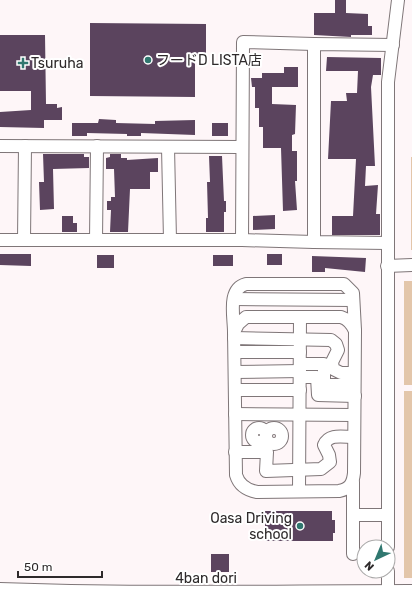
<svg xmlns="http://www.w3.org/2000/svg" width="412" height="595" viewBox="0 0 412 595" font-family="Rubik,'Noto Sans JP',sans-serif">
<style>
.green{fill:#e3c6aa}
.building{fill:#5b445e}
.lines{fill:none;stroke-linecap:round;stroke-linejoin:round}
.minor-casing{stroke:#7f7678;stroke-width:14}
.minor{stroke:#fff;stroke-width:12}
.poi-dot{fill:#30776f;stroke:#fff;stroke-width:1.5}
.labels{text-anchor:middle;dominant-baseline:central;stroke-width:4;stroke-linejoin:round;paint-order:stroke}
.poi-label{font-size:14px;fill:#2e2a2b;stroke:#fff;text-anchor:start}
.street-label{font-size:14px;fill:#2e2a2b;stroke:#fff}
</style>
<rect width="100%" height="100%" fill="#fef6f8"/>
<!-- green -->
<g class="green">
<rect x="411" y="157" width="1" height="93"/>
<rect x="404" y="281" width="8" height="104"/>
<rect x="404" y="391" width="8" height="187"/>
</g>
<!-- building -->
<g class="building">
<path d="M335,0h11v13l22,1v12h4v9h-21v2l-37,-2v-22h21z"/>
<path d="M90,23l116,1v32l-11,1v40l-105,-1z"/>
<path d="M0,35h45l1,69h11v4l5,-1v13h-18v8l-44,-1v-15l31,-2v-19h-31z"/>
<path d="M327,57l54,1v17h-8l-2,12 4,79h-9l-1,20 13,-1 -2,29h4v21h-48v-19h21l3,-57h-28l3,-58h16l-1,-8h11l1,-22h-32z"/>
<path d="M284,67h14v20h-26v17l24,1 -1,29 -3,1v16h5v30h-2l2,29 -14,1 -2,-63h-18v-21h-4v-19h-4v-21h-3l-1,-9h11v-5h22z"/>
<path d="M99,119l17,1v3l39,1v-3l40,-1v15l-54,-2v3h-14v-2l-40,-1v3h-15v-13h26z"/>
<rect x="212" y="123" width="16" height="13"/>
<path d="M43,154h41v3h5v11l-36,1 1,40 -14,1 -1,-28h5z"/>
<path d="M110,154h11v4h6v2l31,-2v14h-8v17h-20l-2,43h-18l1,-22h-4v-9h4v-4h4l-1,-28h-8v-11l4,-1z"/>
<path d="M209,156h13l2,45h2v11h-2v20h-18v-14h2l-1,-36h3z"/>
<path d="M275,215v14l-22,1v-14z"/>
<path d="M62,216h11v7h4v9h-15z"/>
<path d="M0,254h31v12l-31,-1z"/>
<rect x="267" y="254" width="15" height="11"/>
<rect x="97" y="255" width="17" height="13"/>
<rect x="213" y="255" width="20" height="11"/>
<path d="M312,256l54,2 -1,14 -40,-4v4h-13z"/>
<path d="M265,511h67v9h3v13h-2v8h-68z"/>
<rect x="211" y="554" width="18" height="18"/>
</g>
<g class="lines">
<defs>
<g id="minor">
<path d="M0,146l242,1"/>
<path d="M168,147l2,93"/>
<path d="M0,240h242l72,2"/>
<path d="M24,240l1,-94"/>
<path d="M96,240l1,-94"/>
<path d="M242,240l1,-198 71,2"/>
<path d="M387,243l-73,-1v-198l79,1"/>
<path d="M387,266l25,-1"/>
<path d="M234,299l119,1"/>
<path d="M246,317h95c7,2 11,7 14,14l-1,142c-1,10 -4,16 -15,18l-82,1c-11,-2 -18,-7 -21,-17l-2,-143 4,-8z"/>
<path d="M234,332c0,-16 -7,-43 12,-48h98l9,9 2,37"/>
<path d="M234,338l97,2 5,4 2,6 -6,12 1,7 8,4h13"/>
<path d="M235,352h65"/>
<path d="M300,364h24v21h30"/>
<path d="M235,372l65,-1"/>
<path d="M300,377h17l1,18 37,1"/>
<path d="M235,390h65"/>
<path d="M235,414l119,1"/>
<circle cx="259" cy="435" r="7"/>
<circle cx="274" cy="436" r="8"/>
<path d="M235,452h32l-1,19 55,-2 9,-7 -1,-7 -5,-10c5,-12 19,-8 30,-8"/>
<path d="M353,482v33"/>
<path d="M299,491l1,-174"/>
<path d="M388,547v-465l10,-82"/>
<path d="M353,554v-39h35"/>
<path d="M0,589c137,5 275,2 412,2"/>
<path d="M388,595v-24"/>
</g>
</defs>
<!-- minor casing -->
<use href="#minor" class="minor-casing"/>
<!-- minor -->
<use href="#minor" class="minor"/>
</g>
<!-- markers -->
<g class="poi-dot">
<circle cx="148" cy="60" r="4"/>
<path d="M21 57h4v4h4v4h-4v4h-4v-4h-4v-4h4z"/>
<circle cx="300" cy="526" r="4"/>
</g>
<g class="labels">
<!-- poi labels -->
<g class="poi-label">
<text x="156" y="60">フードD LISTA店</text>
<text x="31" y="63">Tsuruha</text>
<text x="292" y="518" text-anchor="end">Oasa Driving<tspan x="292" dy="16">school</tspan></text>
</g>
<!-- street labels -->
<g class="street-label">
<text x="206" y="578">4ban dori</text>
</g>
</g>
<!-- north arrow -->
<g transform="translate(376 559) rotate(224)"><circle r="19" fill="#ffffff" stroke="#abaaaa"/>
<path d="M0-3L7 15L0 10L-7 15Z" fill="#30776f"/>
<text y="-6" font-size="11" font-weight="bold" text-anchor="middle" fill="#2e2a2b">N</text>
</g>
<!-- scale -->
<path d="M18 571v6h84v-6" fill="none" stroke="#2e2a2b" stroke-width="2"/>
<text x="24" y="571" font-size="12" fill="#2e2a2b" stroke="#ffffff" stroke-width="3" paint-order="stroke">50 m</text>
</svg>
